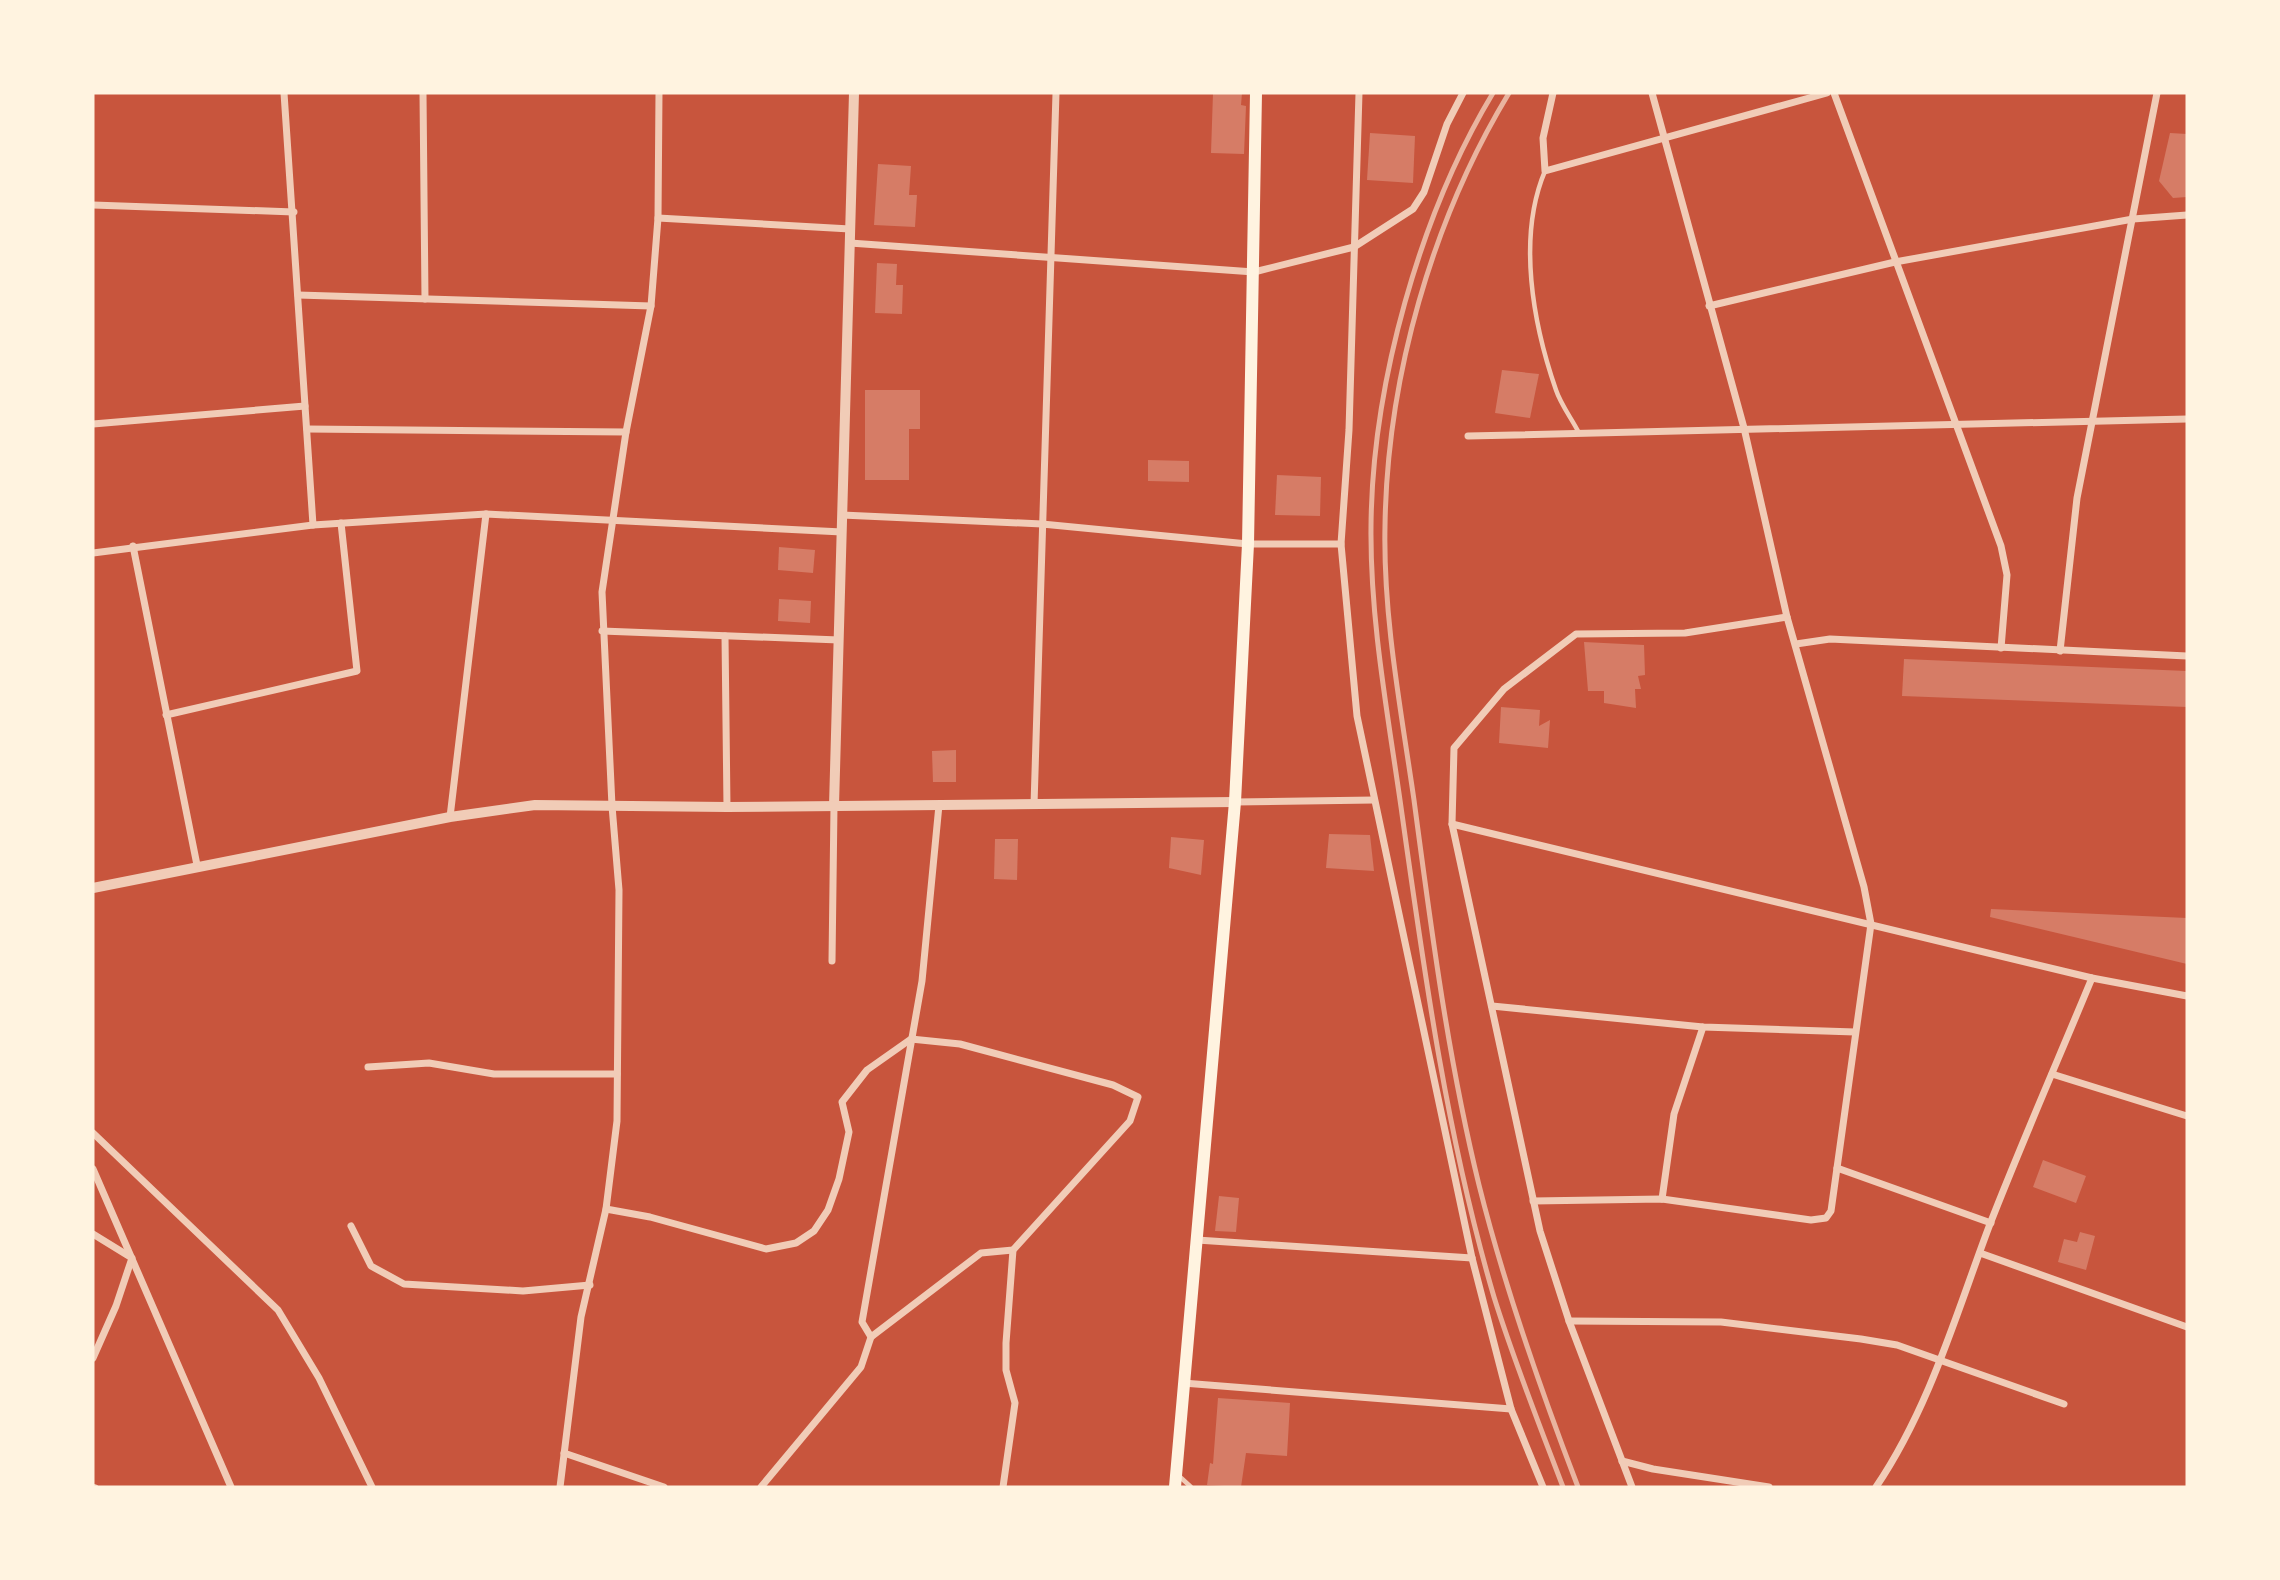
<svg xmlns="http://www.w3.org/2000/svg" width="2280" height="1580" viewBox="0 0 2280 1580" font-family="'PT Sans',sans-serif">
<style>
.building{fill:#d67c66}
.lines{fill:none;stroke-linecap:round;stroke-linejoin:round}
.service{stroke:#f1ccb7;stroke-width:4.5}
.minor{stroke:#f1ccb7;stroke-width:7}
.tertiary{stroke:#f1ccb7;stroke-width:10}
.secondary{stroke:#fff3e0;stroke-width:12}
.rail{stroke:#e9b49f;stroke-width:5}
</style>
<rect width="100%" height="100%" fill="#c8553d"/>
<!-- building -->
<g class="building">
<path d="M1213,93h29l-1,12 5,1 -2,48 -33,-1z"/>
<path d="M1370,133l45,3 -2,47 -46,-3z"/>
<path d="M2170,133l17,1v63l-14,1 -14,-17z"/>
<path d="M878,164l33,2 -2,29h8l-2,32 -41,-2z"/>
<path d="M877,263l20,1 -1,21h7l-1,29 -27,-1z"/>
<path d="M1502,370l37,4 -9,44 -35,-5z"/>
<path d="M865,390h55v39h-11v51h-44z"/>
<path d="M1148,460l41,1v21l-41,-1z"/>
<path d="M1277,475l44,2 -1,39 -45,-1z"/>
<path d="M779,547l36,3 -2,23 -35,-3z"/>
<path d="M779,599l32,2 -1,22 -32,-2z"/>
<path d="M1584,642l60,3 1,30 -7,1 3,13h-6l1,19 -32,-5v-12h-16z"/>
<path d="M1904,659l283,12v36l-285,-11z"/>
<path d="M1501,707l39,3 -1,16 11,-6 -2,28 -49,-5z"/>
<path d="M956,750v32h-23l-1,-31z"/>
<path d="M1329,834l41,1 4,36 -48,-3z"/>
<path d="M1171,837l33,3 -3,35 -32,-7z"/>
<path d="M995,839h23l-1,41 -23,-1z"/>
<path d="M1991,909l196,9v46l-197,-47z"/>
<path d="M2043,1160l43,16 -10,27 -43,-16z"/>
<path d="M1219,1196l20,2 -3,34 -21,-1z"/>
<path d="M2080,1232l15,4 -9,34 -28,-8 6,-23 13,3z"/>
<path d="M1218,1398l72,5 -3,53 -41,-3 -5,34 -34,-2 3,-22 3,1z"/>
</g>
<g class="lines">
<!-- service -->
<g class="service">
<path d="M1545,171c-28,66 -12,153 11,219 5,15 16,29 23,43"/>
<path d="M1179,1476l12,11"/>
<path d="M93,1486l3,1"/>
</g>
<!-- minor -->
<g class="minor">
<path d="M284,93l29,432"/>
<path d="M423,93l2,206"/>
<path d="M1359,93l-10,337 -8,114 16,172 115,542 39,151 32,78"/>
<path d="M1553,93l-10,45 2,33 282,-78"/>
<path d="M1834,93l167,453 6,29 -6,73"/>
<path d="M93,205l201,7"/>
<path d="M658,218l192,11"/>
<path d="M850,243l404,29 100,-25 59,-38 11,-17 23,-68 16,-31"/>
<path d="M298,295l353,11"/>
<path d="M1709,306l186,-44 238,-43 54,-4"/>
<path d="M93,424l212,-18"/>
<path d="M307,429l319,3"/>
<path d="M1468,436l719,-17"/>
<path d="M842,515l200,9 206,20h93"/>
<path d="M133,546l64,319"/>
<path d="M93,553l220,-28 173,-11 356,18"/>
<path d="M602,631l237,9"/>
<path d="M725,636l2,171"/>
<path d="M1796,644l34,-5 357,17"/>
<path d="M2060,651l17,-153 80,-405"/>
<path d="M166,715l191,-44 -16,-148"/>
<path d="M1235,802l139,-2"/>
<path d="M1034,805l22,-712"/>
<path d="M450,817l36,-303"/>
<path d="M1452,824l640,154 95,18"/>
<path d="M832,961l2,-155"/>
<path d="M1492,1006l211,21 152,5"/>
<path d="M368,1067l61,-4 65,11h123"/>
<path d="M2052,1074l135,42"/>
<path d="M93,1133l185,177 41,68 53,109"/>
<path d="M1837,1168l154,55"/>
<path d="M93,1169l138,318"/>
<path d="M1662,1199l12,-85 29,-87"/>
<path d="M1533,1201l129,-2 149,21 15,-2 5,-7 40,-287 -7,-37 -77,-270 -43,-189 -92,-335"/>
<path d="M606,1209l44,8 116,32 30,-6 18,-12 14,-21 11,-31 10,-47 -7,-30 25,-32 44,-31 49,5 153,41 25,12 -8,24 -117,129 -32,3 -110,84 -10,30 -100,120"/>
<path d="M351,1226l20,40 33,18 119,7 67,-6"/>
<path d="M93,1234l39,24 -16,48 -23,52"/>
<path d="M1197,1240l275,18"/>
<path d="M1980,1253l207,74"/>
<path d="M1569,1321l152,1 140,17 36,6 167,59"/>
<path d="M871,1337l-9,-15 60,-341 17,-176"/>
<path d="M1183,1383l328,26"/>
<path d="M564,1453l100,34"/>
<path d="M1622,1461l31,8 116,18"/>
<path d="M560,1487l21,-170 25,-108 11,-88 2,-231 -7,-84 -10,-214 24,-160 25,-126 7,-88 1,-125"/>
<path d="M1003,1487l12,-84 -9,-33v-27l7,-93"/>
<path d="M1632,1487l-63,-166 -29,-90 -88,-407 2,-76 50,-59 72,-55 109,-1 102,-16"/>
<path d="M1876,1487c54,-80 80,-173 114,-263 32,-82 68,-164 102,-246"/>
</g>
<!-- tertiary -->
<g class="tertiary">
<path d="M834,806l20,-713"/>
<path d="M93,888l357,-71 85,-12 192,2 508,-5"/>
</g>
<!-- secondary -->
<path class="secondary" d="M1175,1487l60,-685 13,-258 8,-451"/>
<!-- rail -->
<g class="rail">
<path d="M1493,93c-73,121 -121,292 -122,434 -1,93 17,188 30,280 23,164 46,331 93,490 20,64 45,127 69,190"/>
<path d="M1509,93c-77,127 -122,285 -124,433 -2,91 16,184 29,274 17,128 34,259 65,385 26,104 61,203 99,302"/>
</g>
</g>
<!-- border -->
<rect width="2280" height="1580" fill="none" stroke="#fff3e0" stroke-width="189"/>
</svg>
